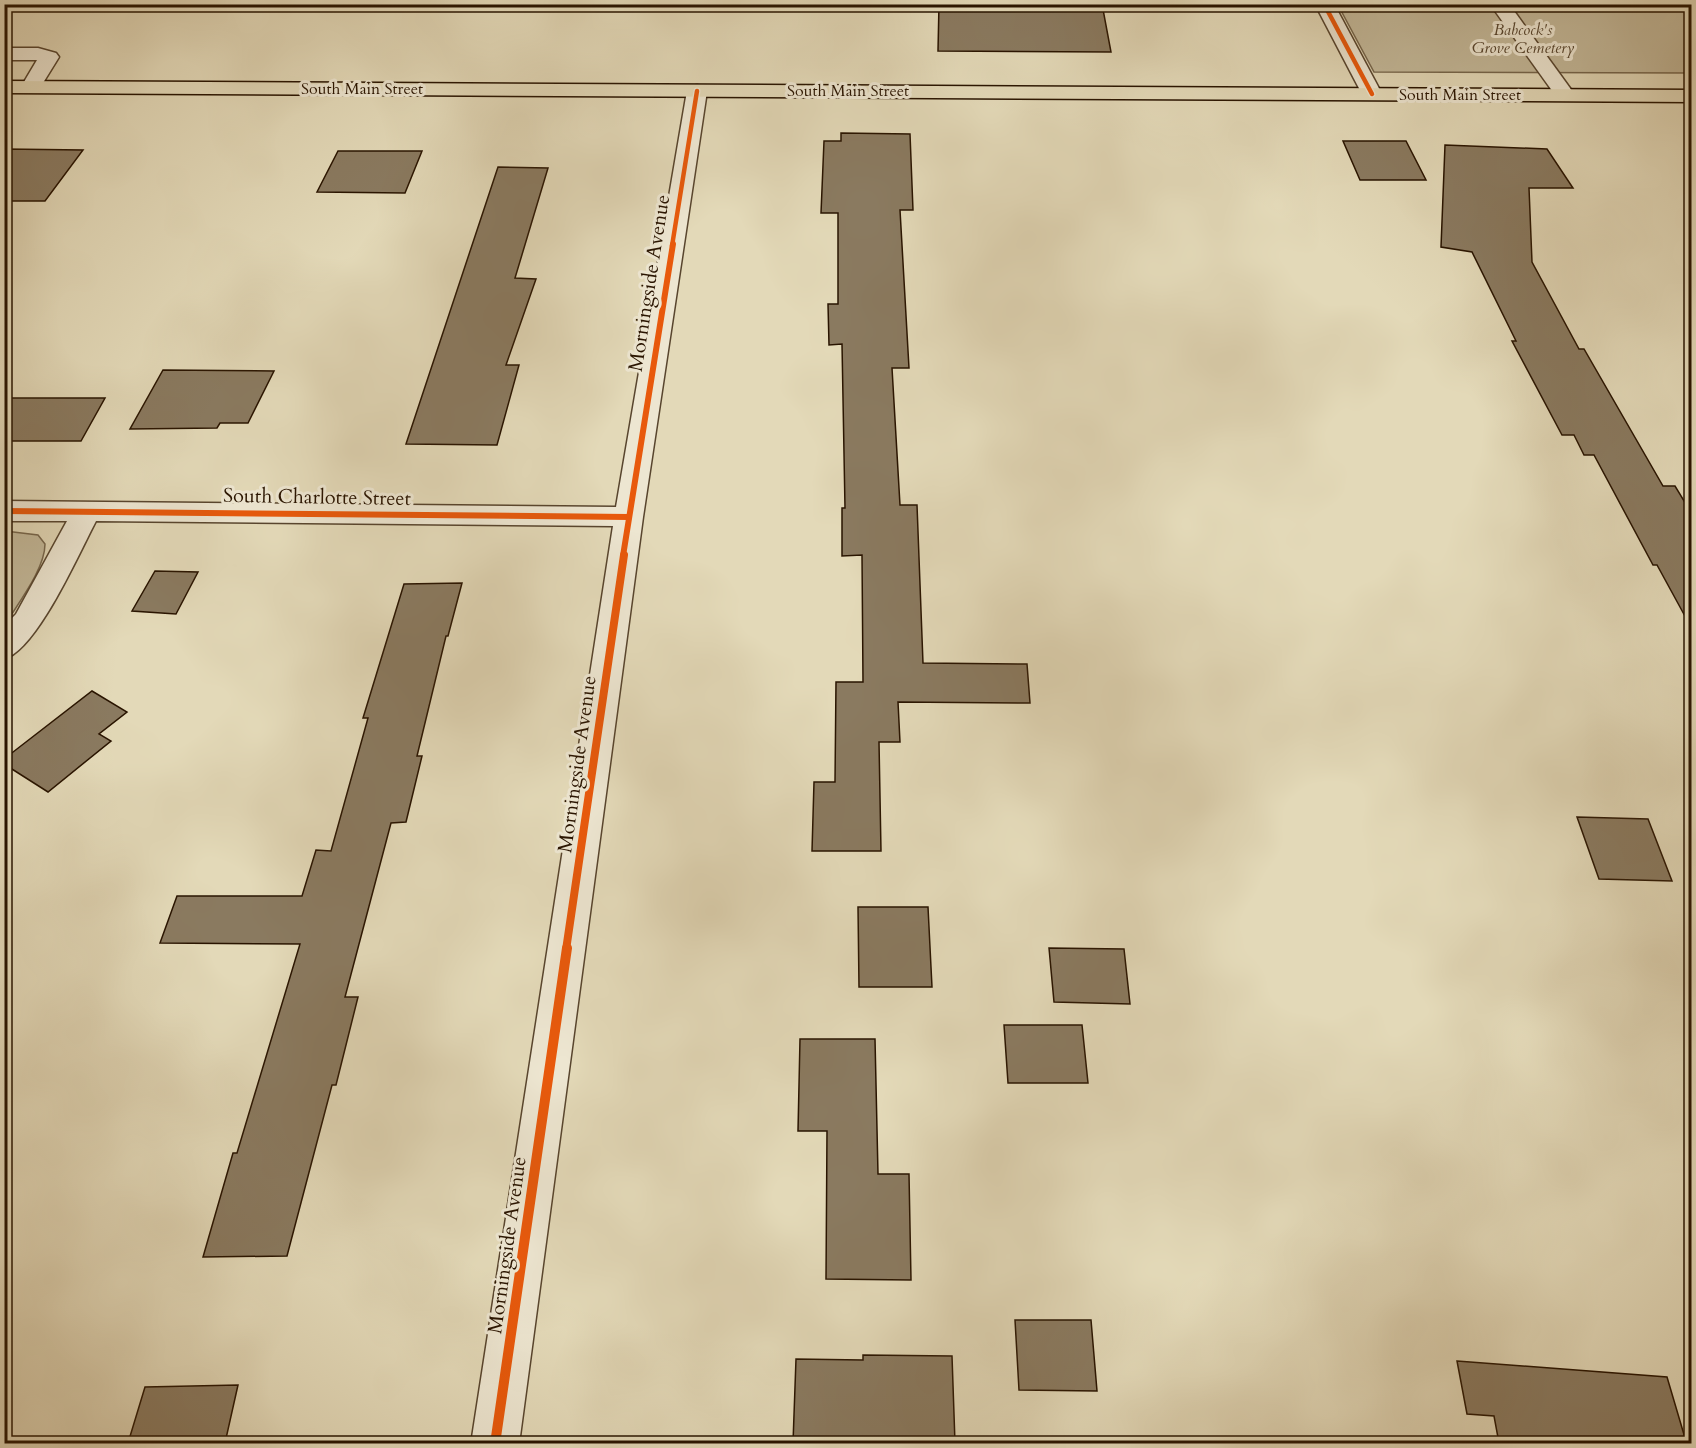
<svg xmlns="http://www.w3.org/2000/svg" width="1696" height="1448" viewBox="0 0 1696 1448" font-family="Cardo,serif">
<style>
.green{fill:#c3b899;stroke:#76664c;stroke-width:1.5}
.building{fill:#8a7a60;stroke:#291400;stroke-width:1.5}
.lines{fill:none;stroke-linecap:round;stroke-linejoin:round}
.minor-casing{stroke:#58452e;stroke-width:3}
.major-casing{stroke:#291400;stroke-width:3}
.minor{fill:#ede6d1;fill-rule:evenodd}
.major{fill:#e3d9b8;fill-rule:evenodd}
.cycleway-far3-casing{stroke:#ede6d1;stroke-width:7}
.cycleway-far2-casing{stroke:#ede6d1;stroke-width:9}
.cycleway-far1-casing{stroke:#ede6d1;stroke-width:11}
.cycleway-casing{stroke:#ede6d1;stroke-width:14}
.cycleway-far3{stroke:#e8590c;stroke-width:4.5}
.cycleway-far2{stroke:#e8590c;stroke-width:6}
.cycleway-far1{stroke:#e8590c;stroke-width:8}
.cycleway{stroke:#e8590c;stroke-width:10}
.labels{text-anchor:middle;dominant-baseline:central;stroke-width:6;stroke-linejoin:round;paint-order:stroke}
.far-park-label{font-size:16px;font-style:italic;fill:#57452e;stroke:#ede6d1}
.far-street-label{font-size:16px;fill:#291400;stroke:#ede6d1}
.street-label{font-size:20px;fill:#291400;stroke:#ede6d1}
</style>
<rect width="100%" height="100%" fill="#e3d9b8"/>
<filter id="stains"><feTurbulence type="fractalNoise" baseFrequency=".00333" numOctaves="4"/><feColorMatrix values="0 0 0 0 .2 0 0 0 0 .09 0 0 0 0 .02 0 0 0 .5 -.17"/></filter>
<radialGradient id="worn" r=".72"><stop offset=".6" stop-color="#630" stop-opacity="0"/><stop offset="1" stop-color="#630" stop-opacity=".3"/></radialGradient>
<!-- green -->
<g class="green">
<path d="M1338,5h353v68l-317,-1z"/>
<path d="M5,531l33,4 7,9c0,25 -27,59 -40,81z"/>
</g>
<!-- building -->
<g class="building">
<path d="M939,4h163l9,48 -173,-1z"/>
<path d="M841,133l69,1 3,76h-13l9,158h-17l8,137h17l6,158 104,1 3,39 -132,-1 2,40h-21l2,109h-69l2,-69h21l1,-100h27l-1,-127 -20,1v-48h3l-3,-164 -13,1 -1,-41h10v-91h-17l3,-72h17z"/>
<path d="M1343,141h63l20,39h-66z"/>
<path d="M1445,145l102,4 26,39h-44l3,74 47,87h5l79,137h12l17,28v115l-35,-64h-4l-59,-110h-10l-10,-20h-12l-50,-94h4l-44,-89 -31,-5z"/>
<path d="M4,149l79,1 -38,51h-41z"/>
<path d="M338,151h84l-17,42 -88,-1z"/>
<path d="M498,167l50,1 -33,110 21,1 -30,86h13l-22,80 -91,-1z"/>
<path d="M163,370l111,1 -26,52h-28l-3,5 -87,1z"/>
<path d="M4,398h101l-24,43h-77z"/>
<path d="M155,571l43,1 -22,42 -44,-3z"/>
<path d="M462,583l-14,53h-2l-29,120h5l-16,66 -15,1 -46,174h13l-22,88h-4l-45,171 -84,1 30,-104h4l63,-209 -140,-1 17,-47h125l14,-46 15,1 37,-133h-5l41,-134z"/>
<path d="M92,691l35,21 -28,22 12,7 -63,51 -44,-28v-5z"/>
<path d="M1577,817l71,2 24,62 -73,-2z"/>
<path d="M858,907h70l4,80h-73z"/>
<path d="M1049,948l75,1 6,55 -76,-2z"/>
<path d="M1004,1025h78l6,58h-80z"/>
<path d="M800,1039h75l3,135h31l2,106 -85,-1 1,-148h-29z"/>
<path d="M1015,1320h76l6,71 -78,-1z"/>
<path d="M863,1355l89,1 3,87h-162l3,-84 67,1z"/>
<path d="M1457,1361l210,16 18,61 -15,-1 1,6h-172l-5,-27 -27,-2z"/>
<path d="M238,1385l-13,58h-97l17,-56z"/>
</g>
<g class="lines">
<defs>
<g id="minor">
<path d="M1315,4h19l48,90 -3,4h-14l-3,-4z"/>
<path d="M1490,4h19l66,91 -3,4h-14z"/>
<path d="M4,48h34l18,5 3,4 -21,34h-14l-3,-4 16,-27h-33z"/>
<path d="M697,85l7,2 3,4 -64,426 -124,927h-48l142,-918 -517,-5c-17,32 -59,129 -92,138v-33l12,-12 51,-93h-63v-20l612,6 71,-416 3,-4z"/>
</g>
<path id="major" d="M4,81l1688,9v12l-1688,-9z"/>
</defs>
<!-- minor casing -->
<use href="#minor" class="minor-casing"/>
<!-- major casing -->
<use href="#major" class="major-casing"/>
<!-- minor -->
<use href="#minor" class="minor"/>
<!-- major -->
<use href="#major" class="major"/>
<defs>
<g id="cycleway-far3">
<path d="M1324,4l48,90"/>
<path d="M672,246l25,-155"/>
</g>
<g id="cycleway-far2">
<path d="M4,511l625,6"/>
<path d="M623,556l50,-312"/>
</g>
<path id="cycleway-far1" d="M566,950l58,-395"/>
<path id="cycleway" d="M495,1444l72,-496"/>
</defs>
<!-- cycleway-far3 casing -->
<use href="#cycleway-far3" class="cycleway-far3-casing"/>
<!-- cycleway-far2 casing -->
<use href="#cycleway-far2" class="cycleway-far2-casing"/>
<!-- cycleway-far1 casing -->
<use href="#cycleway-far1" class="cycleway-far1-casing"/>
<!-- cycleway casing -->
<use href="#cycleway" class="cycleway-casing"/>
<!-- cycleway-far3 -->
<use href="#cycleway-far3" class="cycleway-far3"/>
<!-- cycleway-far2 -->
<use href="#cycleway-far2" class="cycleway-far2"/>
<!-- cycleway-far1 -->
<use href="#cycleway-far1" class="cycleway-far1"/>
<!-- cycleway -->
<use href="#cycleway" class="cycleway"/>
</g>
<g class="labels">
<!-- far-park labels -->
<g class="far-park-label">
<text x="1523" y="30">Babcock's<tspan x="1523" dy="18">Grove Cemetery</tspan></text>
</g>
<!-- far-street labels -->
<g class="far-street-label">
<text x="362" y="89">South Main Street</text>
<text x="848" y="91">South Main Street</text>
<text x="1460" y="95">South Main Street</text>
</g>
<!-- street labels -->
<g class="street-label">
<text transform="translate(649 283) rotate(-81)">Morningside Avenue</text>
<text transform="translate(317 497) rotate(1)">South Charlotte Street</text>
<text transform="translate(577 764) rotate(-82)">Morningside Avenue</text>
<text transform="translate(507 1245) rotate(-82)">Morningside Avenue</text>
</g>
</g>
<!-- margin -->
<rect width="1696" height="1448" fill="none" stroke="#e3d9b8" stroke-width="24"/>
<rect x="6" y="6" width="1684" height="1436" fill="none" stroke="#291400" stroke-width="3"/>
<rect x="12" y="12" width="1672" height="1424" fill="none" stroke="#291400" stroke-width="1.5"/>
<rect width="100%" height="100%" filter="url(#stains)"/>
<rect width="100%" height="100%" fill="url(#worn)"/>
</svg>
